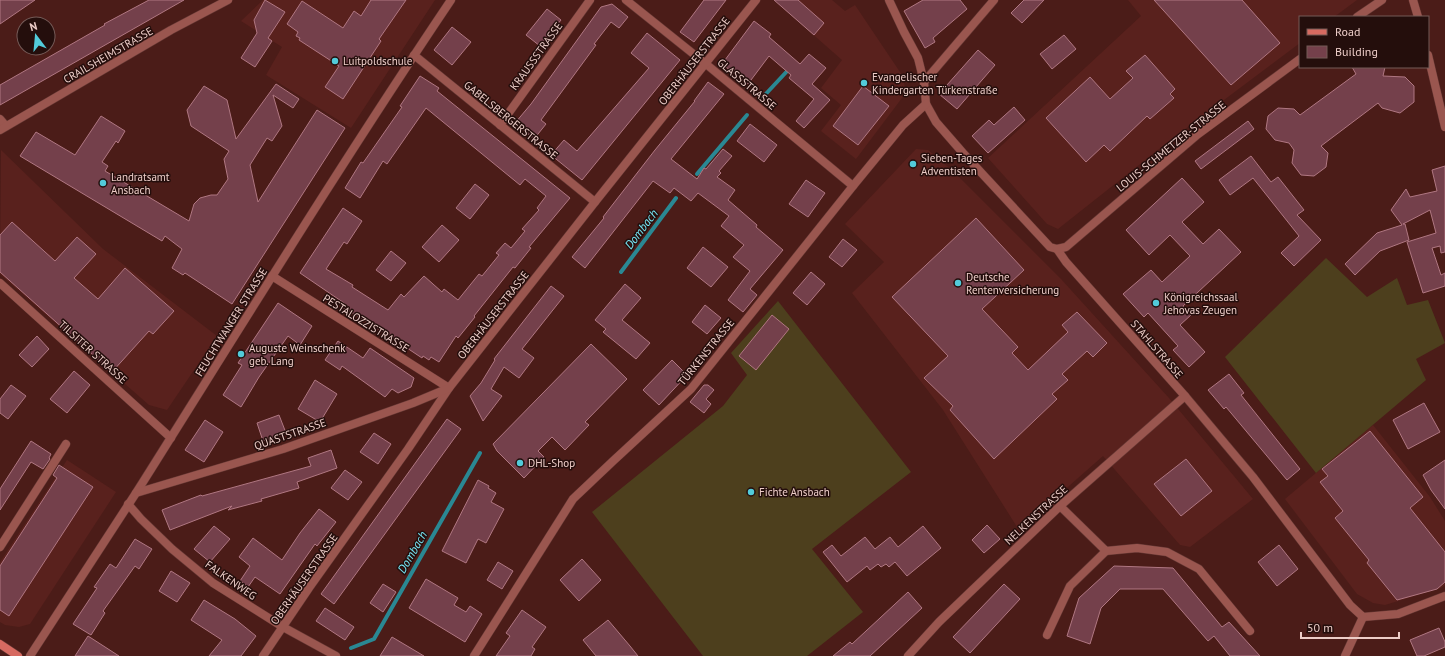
<svg xmlns="http://www.w3.org/2000/svg" width="1445" height="656" viewBox="0 0 1445 656" font-family="'PT Sans',sans-serif">
<style>
.built{fill:#59211d}
.grass{fill:#4d3f1d}
.lines{fill:none;stroke-linecap:round;stroke-linejoin:round}
.stream{stroke:#2a8893;stroke-width:4}
.building{fill:#74404b;stroke:#b07782}
.minor-casing{stroke:#653834;stroke-width:9}
.tertiary-casing{stroke:#653834;stroke-width:9}
.secondary-casing{stroke:#653834;stroke-width:9}
.minor{stroke:#9a564f;stroke-width:8}
.tertiary{stroke:#9a564f;stroke-width:8}
.secondary{stroke:#d76a61;stroke-width:8}
.poi-dot{fill:#52cbda;stroke:#240e0c;stroke-width:1.5}
.labels{text-anchor:middle;dominant-baseline:central;stroke-width:3;stroke-linejoin:round;paint-order:stroke}
.street-label{font-size:11px;fill:#edcdc8;stroke:#240e0c}
.poi-label{font-size:11px;fill:#edcdc8;stroke:#240e0c;text-anchor:start}
.water-label{font-size:12px;font-style:italic;fill:#77e7f6;stroke:#240e0c}
</style>
<rect width="100%" height="100%" fill="#4b1c18"/>
<!-- built -->
<g class="built">
<path d="M263,0h172l-84,128 -85,-53 16,-28 -41,-26z"/>
<path d="M790,0h42l13,11 10,-6 49,73 1,16 -49,65 -35,-28 20,-26 -20,-17 21,-28 -59,-52z"/>
<path d="M1128,0h229l-23,17h-34v26l-132,99 -110,87 -11,-5 -59,-66 153,-142z"/>
<path d="M916,149l12,1 25,21 108,108 108,119 84,101 -63,48 -10,-2 -77,-89 -84,74 -76,-120 -91,-117 32,-31 -39,-38z"/>
<path d="M1,150l102,99 114,87 -50,74 -18,-5 -149,-131z"/>
<path d="M1373,425l57,72 15,24v64l-4,3 -56,17 -12,-2 -16,-9 -72,-95z"/>
<path d="M67,460l49,32 -86,132 -11,3 -14,-2 -5,-3v-60z"/>
</g>
<!-- grass -->
<g class="grass">
<path d="M1326,258l41,39 30,-19 10,27 21,-5 17,43 -29,16 10,21 -110,93 -91,-116z"/>
<path d="M778,301l133,171 -99,77 51,63 -56,44h-104l-111,-144 131,-106 24,-31 -16,-22z"/>
</g>
<g class="lines">
<!-- stream -->
<g class="stream">
<path d="M763,97l27,-29"/>
<path d="M697,174l50,-59"/>
<path d="M621,272l55,-74"/>
<path d="M351,648l23,-9 106,-186"/>
</g>
</g>
<!-- building -->
<g class="building">
<path d="M0,0h35l-35,24z"/>
<path d="M149,0h35l-184,105v-20l105,-60 -1,-1z"/>
<path d="M265,0l20,12 -17,26 4,3 -17,26 -14,-9 16,-25 -3,-13z"/>
<path d="M371,0h35l-27,39 2,2 -38,58 -18,-12 14,-21 -40,-26 1,-2 -4,-2 2,-4 -11,-8 15,-23 41,27 11,-17 7,5z"/>
<path d="M704,0h22l-32,42 -14,-10z"/>
<path d="M774,0h24l26,23 -10,12z"/>
<path d="M923,0h37l7,9 -34,29 2,4 -10,6 -21,-37z"/>
<path d="M1024,0h20l-22,23 -11,-10z"/>
<path d="M1154,0h88l38,43 -49,42z"/>
<path d="M612,4l16,13 -9,11 -8,-6 -17,22 2,1 -55,75 5,4 -12,15 -19,-16 16,-19 70,-97z"/>
<path d="M547,9l14,11 -21,26 -14,-11z"/>
<path d="M754,21l17,13 -2,3 31,27 9,-10 17,14 -14,16 18,16 -26,28 -8,-7 18,-22 -25,-21 2,-3 -22,-19 -21,28 -26,-20z"/>
<path d="M452,27l19,15 -19,23 -18,-15z"/>
<path d="M647,33l33,27 -98,120 -31,-25 13,-15 13,11 72,-83 -18,-15z"/>
<path d="M1064,35l12,14 -24,20 -12,-15z"/>
<path d="M978,50l17,15 -38,44 -18,-15z"/>
<path d="M1145,55l30,34 -5,5 4,4 -24,21 -3,-3 -37,35 -6,-6 -18,17 -40,-44 44,-41 20,22 23,-21 -7,-7z"/>
<path d="M1352,67h33l-2,9 22,1 9,9v16l-14,11 -18,-5 -4,-5 -57,43 7,7 -2,14 -12,9 -13,-1 -9,-12 2,-13 -5,-7 -14,-3 -9,-11 2,-13 10,-8 16,1 6,6 56,-41z"/>
<path d="M420,76l19,12 -2,3 133,107 -41,49 2,1 -16,20 -2,-1 -39,49 1,1 -17,21 -2,-2 -17,26 -8,-5 -2,3 -6,-4 -1,2 -51,-34 -29,-17 2,-4 -44,-30 43,-65 19,13 -15,23 -3,-2 -18,27 27,16 -1,2 36,23 13,-16 3,3 20,-21 18,16 2,-3 14,11 21,-26 3,2 17,-21 -3,-2 9,-10 6,5 14,-17 -3,-2 17,-19 -2,-2 9,-12 -21,-17 -5,6 -94,-77 -39,56 -4,-3 -23,37 -15,-10 16,-26 2,1 39,-56 -2,-1z"/>
<path d="M708,82l16,12 -53,65 26,20 7,-11 2,1 17,-20 9,7 -13,15 2,2 -4,4 18,13 -7,10 29,25 -1,2 27,23 -33,39 7,6 -14,17 -15,-12 22,-29 -17,-14 11,-12 -23,-19 8,-10 -31,-23 -7,8 -17,-13 -4,5 -17,-12 -68,87 -13,-11 32,-39 -1,-1 52,-67 40,-49h-1z"/>
<path d="M276,84l23,15 -6,9 -20,-13 9,31 -10,15 -5,-3 -17,27 8,37 59,-92 28,18 -113,176 -47,-31 -2,2 -11,-7 10,-19 -17,-13 -3,5 -142,-85 16,-24 39,23 26,-39 24,15 -7,12 -2,-2 -14,21 6,4 -3,5 84,50 5,-17 6,-6 11,-3h6l11,-16 -4,-20 5,-8 -38,-25 -4,-16 17,-24 23,14 9,39z"/>
<path d="M863,86l26,20 -31,39 -25,-19z"/>
<path d="M1014,107l11,13 -37,33 -16,-17 17,-16 5,5z"/>
<path d="M1248,121l6,8 -53,40 -6,-8z"/>
<path d="M750,124l27,21 -13,17 -27,-21z"/>
<path d="M1251,156l20,26 7,-5 26,33 -7,5 24,25 -27,26 -13,-13 18,-17 -46,-58 -23,17 -11,-15z"/>
<path d="M1445,166v86l-4,1 -1,-7 -8,2 9,27 4,-2v13l-22,7 -16,-51 29,-9 -6,-23 -27,14h2l4,16 -29,11 -25,24 -10,-11 32,-31 25,-8 -11,-15 15,-21 4,8 27,-6 -5,-21z"/>
<path d="M1182,178l22,24 -22,20 21,22 16,-15 22,23 -58,54 8,9 -11,10 25,27 -16,15 -16,-17 5,-4 -30,-33 -4,4 -21,-23 28,-24 11,12 28,-26 -20,-21 -21,20 -23,-25z"/>
<path d="M806,180l19,13 -17,24 -19,-13z"/>
<path d="M475,184l14,11 -19,24 -14,-11z"/>
<path d="M976,218l48,52 -42,39 36,38 -6,6 16,17 40,-38 -6,-7 15,-13 30,31 -14,14 -6,-6 -25,23 6,6 -16,14 5,5 -63,60 -44,-49 3,-4 -29,-28 24,-22 -56,-59z"/>
<path d="M12,222l43,39 22,-24 19,17 -22,24 24,21 27,-31 49,43 -21,23 -4,-3 -37,41 -112,-100v-37z"/>
<path d="M442,225l17,15 -20,22 -17,-15z"/>
<path d="M843,239l14,11 -15,17 -13,-10z"/>
<path d="M703,247l25,20 -17,20 -24,-19z"/>
<path d="M391,251l15,12 -15,18 -15,-11z"/>
<path d="M811,272l14,12 -18,21 -14,-12z"/>
<path d="M625,284l16,14 -19,22 28,23 -14,16 -33,-27 3,-3 -11,-9z"/>
<path d="M551,286l13,10 -42,53 12,9 -15,20 -15,-11 -13,22 11,7 -19,25 -13,-25 11,-13 14,-23 -1,-1z"/>
<path d="M278,303l34,23 -12,19 -12,-9 -29,41 -18,30 -18,-12 19,-30 -4,-2z"/>
<path d="M705,305l16,13 -14,16 -15,-12z"/>
<path d="M772,315l17,14 -33,41 -17,-14z"/>
<path d="M37,336l12,13 -17,18 -13,-12z"/>
<path d="M338,341l25,17 7,-10 44,30 -3,9 -13,6 -6,-4 -7,8 -43,-31 -2,4 -15,-10z"/>
<path d="M591,344l36,35 -42,43 4,3 -24,25 -13,-13 -14,14 6,6 -20,21 -27,-27 -4,-7z"/>
<path d="M672,360l15,15 -28,30 -16,-15z"/>
<path d="M74,371l16,14 -23,28 -17,-14z"/>
<path d="M1229,374l15,19 -3,2 59,74 -13,11 -61,-73 -2,2 -16,-19z"/>
<path d="M315,380l22,14 -17,28 -22,-13z"/>
<path d="M11,385l15,11 -18,23 -8,-6v-14z"/>
<path d="M704,385h4l6,5 -8,9 5,5 -7,9 -14,-11z"/>
<path d="M1424,403l16,29 -32,17 -15,-29z"/>
<path d="M279,415l7,18 -23,8 -6,-18z"/>
<path d="M447,419l14,10 -127,175 -13,-10z"/>
<path d="M205,420l18,12 -19,30 -19,-12z"/>
<path d="M1370,431l53,66 -13,11 35,44v30l-8,7 -40,11 -30,-37 2,-3 -34,-42 8,-7 -23,-29 8,-6 -6,-7z"/>
<path d="M374,433l17,11 -13,20 -18,-12z"/>
<path d="M31,441l20,13 -2,4 1,1 -7,10 -12,-7 -31,48v-21z"/>
<path d="M331,450l6,18 -40,14 2,6 -38,11 1,2 -34,9 4,-4 -62,24 -8,-20 39,-15 1,1 109,-30 -3,-8z"/>
<path d="M1186,459l26,32 -31,25 -27,-32z"/>
<path d="M1445,460v49l-14,-19 -8,-15z"/>
<path d="M59,465l34,22 -84,129 -9,-6v-44l57,-88 -4,-3z"/>
<path d="M345,470l17,12 -14,18 -17,-12z"/>
<path d="M478,480l11,6 -1,2 8,5 -5,9 13,7 -18,34 -8,-4 -12,24 -24,-12z"/>
<path d="M319,509l17,13 -19,24 -2,-2 -35,50 -25,-17 -7,10 -8,-6 10,-15 -11,-9 14,-19 29,22 18,-27z"/>
<path d="M987,525l13,14 -16,14 -12,-13z"/>
<path d="M214,526l16,13 -20,23 -16,-13z"/>
<path d="M923,526l18,22 -34,28 -12,-14 -6,5 -3,-3 -5,3 -3,-3 -8,6 -3,-4 -20,16 -24,-30 9,-7 9,11 24,-19 10,12 15,-12 8,10z"/>
<path d="M135,539l17,10 -13,20 -4,-3 -32,45 2,2 -14,22 -18,-11 24,-36 -3,-1 16,-23 6,4z"/>
<path d="M1279,545l19,24 -21,17 -19,-24z"/>
<path d="M582,559l19,21 -22,21 -19,-21z"/>
<path d="M498,562l15,9 -11,18 -15,-9z"/>
<path d="M1114,566l59,2 49,59 7,-5 31,34h-30l-16,-20 -6,5 -45,-52h-43l-19,19 -11,36 -23,-8 12,-38z"/>
<path d="M171,571l19,12 -13,19 -18,-11z"/>
<path d="M426,579l32,19 -4,7 12,7 4,-6 12,8 -17,28 -56,-34z"/>
<path d="M383,584l13,8 -13,20 -13,-9z"/>
<path d="M1004,584l16,15 -50,54 -17,-16z"/>
<path d="M908,592l14,16 -52,48h-37l17,-14 2,2z"/>
<path d="M204,600l31,19 21,17 -15,20h-32l13,-16 -31,-20z"/>
<path d="M325,608l29,19 -9,13 -29,-19z"/>
<path d="M522,610l24,17 -14,20 3,2 -4,7h-35l14,-20 -4,-3z"/>
<path d="M608,620l22,26 8,10h-42l-13,-16z"/>
<path d="M1439,628l6,14v5l-21,9h-7l-7,-16z"/>
<path d="M88,636l31,20h-44z"/>
<path d="M392,637l32,19h-44z"/>
</g>
<g class="lines">
<defs>
<g id="minor">
<path d="M626,0l80,64 147,122"/>
<path d="M889,0l15,32 14,26 6,24 2,22 10,18 27,31 87,94 7,2 9,13 119,134 68,81 97,128 13,12 35,-3 47,-18"/>
<path d="M1413,0l5,17"/>
<path d="M1357,17l25,-17"/>
<path d="M414,55l181,147"/>
<path d="M1428,55l17,72"/>
<path d="M924,82l70,-82"/>
<path d="M0,119l6,7"/>
<path d="M500,125l90,-125"/>
<path d="M0,130l171,-100 57,-30"/>
<path d="M1057,249l9,-2 131,-112 103,-76"/>
<path d="M0,283l171,155"/>
<path d="M136,493c104,-165 206,-331 315,-493"/>
<path d="M128,504l13,15 31,30 41,34 70,44 53,29"/>
<path d="M1060,506l46,45 31,-3 30,4 32,17 51,62"/>
<path d="M0,547l66,-103"/>
<path d="M1047,635l23,-49 36,-35"/>
<path d="M263,656l46,-68 99,-139 41,-61 -177,-112"/>
<path d="M474,656l99,-157 39,-37 79,-73 162,-203 50,-61 23,-21"/>
<path d="M908,656l31,-34 121,-116 125,-110"/>
<path d="M1345,656l18,-39"/>
</g>
<path id="tertiary" d="M30,656l106,-163 147,-44 130,-46 36,-15 146,-186 161,-202"/>
<path id="secondary" d="M0,644l18,12"/>
</defs>
<!-- minor casing -->
<use href="#minor" class="minor-casing"/>
<!-- tertiary casing -->
<use href="#tertiary" class="tertiary-casing"/>
<!-- secondary casing -->
<use href="#secondary" class="secondary-casing"/>
<!-- minor -->
<use href="#minor" class="minor"/>
<!-- tertiary -->
<use href="#tertiary" class="tertiary"/>
<!-- secondary -->
<use href="#secondary" class="secondary"/>
</g>
<!-- markers -->
<g class="poi-dot">
<circle cx="335" cy="61" r="4"/>
<circle cx="864" cy="83" r="4"/>
<circle cx="913" cy="164" r="4"/>
<circle cx="103" cy="183" r="4"/>
<circle cx="958" cy="283" r="4"/>
<circle cx="1156" cy="303" r="4"/>
<circle cx="241" cy="354" r="4"/>
<circle cx="520" cy="463" r="4"/>
<circle cx="751" cy="492" r="4"/>
</g>
<g class="labels">
<!-- street labels -->
<g class="street-label">
<text transform="translate(108 55) rotate(-30)">CRAILSHEIMSTRASSE</text>
<text transform="translate(536 56) rotate(-54)">KRAUSSSTRASSE</text>
<text transform="translate(694 61) rotate(-52)">OBERHÄUSERSTRASSE</text>
<text transform="translate(747 84) rotate(40)">GLASSSTRASSE</text>
<text transform="translate(511 120) rotate(39)">GABELSBERGERSTRASSE</text>
<text transform="translate(1171 146) rotate(-39)">LOUIS-SCHMETZER-STRASSE</text>
<text transform="translate(493 315) rotate(-52)">OBERHÄUSERSTRASSE</text>
<text transform="translate(231 322) rotate(-58)">FEUCHTWANGER STRASSE</text>
<text transform="translate(366 323) rotate(32)">PESTALOZZISTRASSE</text>
<text transform="translate(1157 349) rotate(49)">STAHLSTRASSE</text>
<text transform="translate(93 352) rotate(42)">TILSITER STRASSE</text>
<text transform="translate(706 352) rotate(-51)">TÜRKENSTRASSE</text>
<text transform="translate(290 434) rotate(-19)">QUASTSTRASSE</text>
<text transform="translate(1036 515) rotate(-43)">NELKENSTRASSE</text>
<text transform="translate(304 579) rotate(-55)">OBERHÄUSERSTRASSE</text>
<text transform="translate(231 580) rotate(35)">FALKENWEG</text>
</g>
<!-- poi labels -->
<g class="poi-label">
<text x="343" y="61">Luitpoldschule</text>
<text x="872" y="77">Evangelischer<tspan x="872" dy="13">Kindergarten Türkenstraße</tspan></text>
<text x="921" y="158">Sieben-Tages<tspan x="921" dy="13">Adventisten</tspan></text>
<text x="111" y="177">Landratsamt<tspan x="111" dy="13">Ansbach</tspan></text>
<text x="966" y="277">Deutsche<tspan x="966" dy="13">Rentenversicherung</tspan></text>
<text x="1164" y="297">Königreichssaal<tspan x="1164" dy="13">Jehovas Zeugen</tspan></text>
<text x="249" y="348">Auguste Weinschenk<tspan x="249" dy="13">geb. Lang</tspan></text>
<text x="528" y="463">DHL-Shop</text>
<text x="759" y="492">Fichte Ansbach</text>
</g>
<!-- water labels -->
<g class="water-label">
<text transform="translate(641 229) rotate(-53)">Dombach</text>
<text transform="translate(412 552) rotate(-60)">Dombach</text>
</g>
</g>
<!-- legend -->
<rect x="1299" y="16" width="130" height="52" fill="#240e0c" stroke="#745a57"/>
<rect x="1307" y="29" width="20" height="6" fill="#d76a61" stroke="#745a57"/>
<text x="1335" y="36" font-size="12" fill="#edcdc8">Road</text>
<rect x="1307" y="46" width="20" height="12" fill="#74404b" stroke="#745a57"/>
<text x="1335" y="56" font-size="12" fill="#edcdc8">Building</text>
<!-- north arrow -->
<g transform="translate(36 36) rotate(344)"><circle r="19" fill="#240e0c" stroke="#745a57"/>
<path d="M0-3L7 15L0 10L-7 15Z" fill="#52cbda"/>
<text y="-6" font-size="11" font-weight="bold" text-anchor="middle" fill="#edcdc8">N</text>
</g>
<!-- scale -->
<path d="M1301 632v6h98v-6" fill="none" stroke="#edcdc8" stroke-width="2"/>
<text x="1307" y="632" font-size="12" fill="#edcdc8" stroke="#240e0c" stroke-width="3" paint-order="stroke">50 m</text>
</svg>
